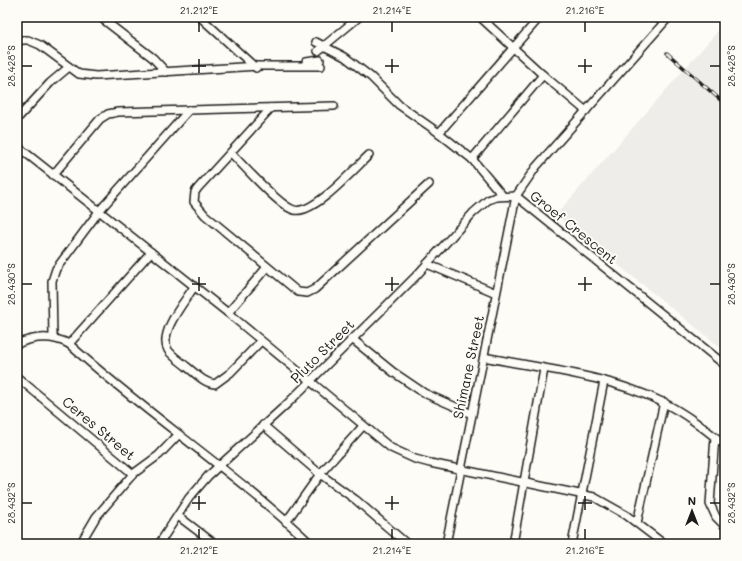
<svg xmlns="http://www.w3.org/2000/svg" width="742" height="561" viewBox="0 0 742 561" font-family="Mali,sans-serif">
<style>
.built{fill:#eeede9}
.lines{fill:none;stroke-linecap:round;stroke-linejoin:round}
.street-casing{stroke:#1c1c1c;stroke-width:10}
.street{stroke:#fdfcf7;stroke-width:7}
.rail-casing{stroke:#1c1c1c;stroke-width:3.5}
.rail{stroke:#fdfcf7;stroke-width:2;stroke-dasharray:6;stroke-linecap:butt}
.ticks{fill:none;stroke:#1c1c1c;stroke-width:1.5}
.labels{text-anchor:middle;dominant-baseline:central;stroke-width:4;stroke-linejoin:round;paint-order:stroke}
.street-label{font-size:14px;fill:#1c1c1c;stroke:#fdfcf7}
.neatline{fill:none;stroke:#1c1c1c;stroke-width:1.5}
.ticks-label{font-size:10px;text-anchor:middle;fill:#1c1c1c}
</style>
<rect width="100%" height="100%" fill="#fdfcf7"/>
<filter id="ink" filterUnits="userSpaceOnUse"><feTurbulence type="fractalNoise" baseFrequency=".025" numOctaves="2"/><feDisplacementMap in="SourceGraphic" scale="8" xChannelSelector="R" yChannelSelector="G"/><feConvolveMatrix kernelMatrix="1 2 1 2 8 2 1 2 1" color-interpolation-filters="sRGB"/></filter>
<g filter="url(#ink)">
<!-- built -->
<path class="built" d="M725,23v328l-169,-136z"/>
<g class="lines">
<defs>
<g id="street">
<path d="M100,17l53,41 13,14"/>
<path d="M200,17l56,51"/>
<path d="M480,17l63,58 43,36"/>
<path d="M669,17l-133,150 -20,29 209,169"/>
<path d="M316,42l29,15 26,20 28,28 40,28 33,26 30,36"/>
<path d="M17,44l4,-4h7l12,5 39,29 17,2 162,-10h63"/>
<path d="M318,51l41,-34"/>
<path d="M306,62l14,-2"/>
<path d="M271,108l-73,80 -3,4 -1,10 11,13 93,77 9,1 8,-4 114,-105"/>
<path d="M17,119l33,-36 19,-16"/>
<path d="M439,133l101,-116"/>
<path d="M17,146l211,167 163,135 24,11 15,4 164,34 32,18 38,29"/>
<path d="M231,153c13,13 48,53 63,57 20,5 61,-42 75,-55"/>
<path d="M472,159l71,-84"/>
<path d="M53,175l47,-56 8,-5 10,-2 216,-6"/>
<path d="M427,264l69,29"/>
<path d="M194,287c-9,14 -36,46 -26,63 4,6 12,11 18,16 9,7 18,17 29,18l15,-11 31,-32"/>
<path d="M228,313l39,-46"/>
<path d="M53,337l-1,-56 4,-12 44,-59 89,-100"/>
<path d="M351,338l42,34 31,21 48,21"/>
<path d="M17,344c18,-8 35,-9 52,0l82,-92"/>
<path d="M69,344c77,70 166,128 242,200"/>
<path d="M484,357c59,12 123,18 178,45 23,11 43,27 63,43"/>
<path d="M17,377l116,97 -37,43 -16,27"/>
<path d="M263,425l57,49 36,26 51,44"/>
<path d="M715,437l-5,67 6,13 9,9"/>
<path d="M133,474l26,-19 19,-20"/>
<path d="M178,516l37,28"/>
<path d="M286,522l34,-48 43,-48"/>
<path d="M637,523l27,-121"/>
<path d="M159,544l30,-46 19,-22 79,-72 98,-97 32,-32 56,-62 15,-13 8,-3 20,-1 -70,348"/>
<path d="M513,544l31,-175"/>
<path d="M572,544l32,-163"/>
</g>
</defs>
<!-- street casing -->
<use href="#street" class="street-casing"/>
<!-- street -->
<use href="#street" class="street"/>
<defs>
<path id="rail" d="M667,53l58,51"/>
</defs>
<!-- rail casing -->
<use href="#rail" class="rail-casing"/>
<!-- rail -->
<use href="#rail" class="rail"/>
</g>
</g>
<!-- ticks -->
<path class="ticks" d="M199,22v10M392,22v10M585,22v10M199,59v14M392,59v14M585,59v14M22,66h10M192,66h14M385,66h14M578,66h14M710,66h10M199,277v14M392,277v14M585,277v14M22,284h10M192,284h14M385,284h14M578,284h14M710,284h10M199,496v14M392,496v14M585,496v14M22,503h10M192,503h14M385,503h14M578,503h14M710,503h10M199,529v10M392,529v10M585,529v10"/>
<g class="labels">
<!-- street labels -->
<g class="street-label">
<text transform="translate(574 227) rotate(39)">Groef Crescent</text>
<text transform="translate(322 351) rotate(-45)">Pluto Street</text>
<text transform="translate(468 367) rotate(-78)">Shimane Street</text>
<text transform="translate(99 428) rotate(40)">Ceres Street</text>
</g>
</g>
<!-- margin -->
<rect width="742" height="561" fill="none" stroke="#fdfcf7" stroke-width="44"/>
<!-- north arrow -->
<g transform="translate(692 511)" stroke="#fdfcf7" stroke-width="3" paint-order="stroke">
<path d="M0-3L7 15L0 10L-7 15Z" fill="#1c1c1c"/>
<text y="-6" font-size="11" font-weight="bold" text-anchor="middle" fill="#1c1c1c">N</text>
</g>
<rect x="22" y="22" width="698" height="517" class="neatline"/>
<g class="ticks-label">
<text x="199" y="14">21.212°E</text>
<text x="392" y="14">21.214°E</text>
<text x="585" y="14">21.216°E</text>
<text transform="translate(11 66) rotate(-90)" y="4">28.428°S</text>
<text transform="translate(731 66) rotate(-90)" y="4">28.428°S</text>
<text transform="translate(11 284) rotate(-90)" y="4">28.430°S</text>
<text transform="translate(731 284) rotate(-90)" y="4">28.430°S</text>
<text transform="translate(11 503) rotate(-90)" y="4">28.432°S</text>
<text transform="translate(731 503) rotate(-90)" y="4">28.432°S</text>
<text x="199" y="554">21.212°E</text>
<text x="392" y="554">21.214°E</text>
<text x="585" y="554">21.216°E</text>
</g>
</svg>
